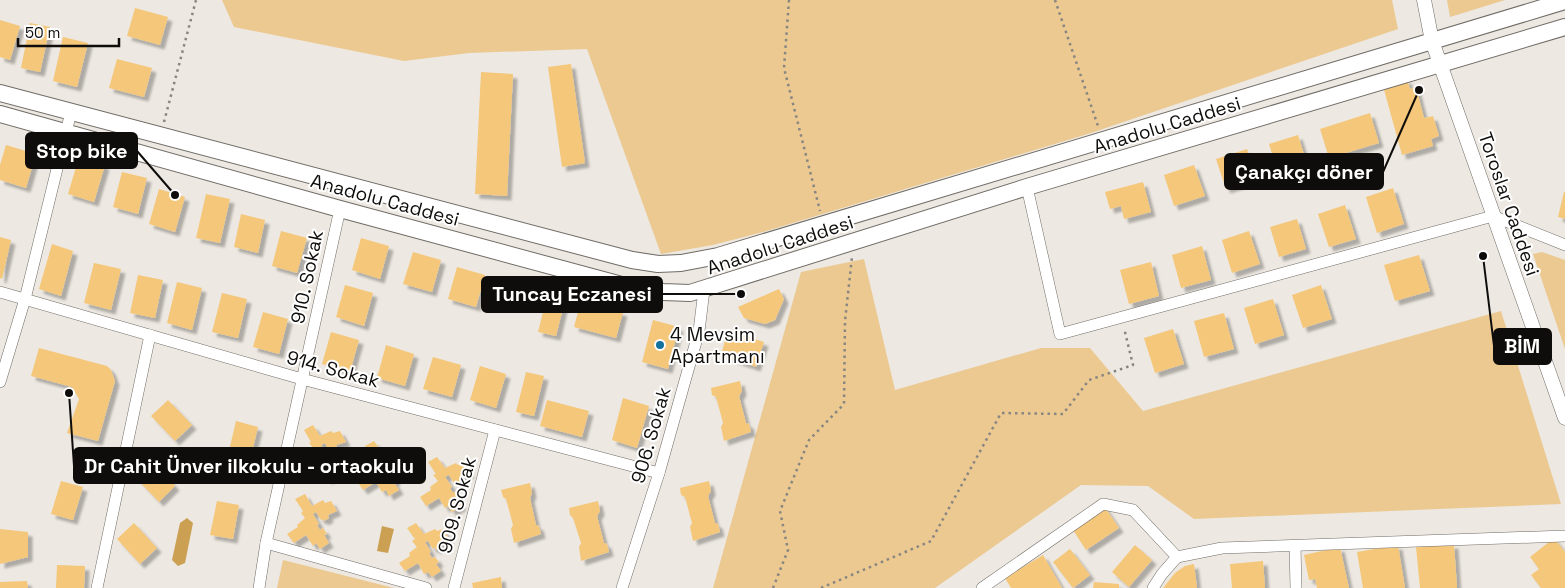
<svg xmlns="http://www.w3.org/2000/svg" width="1565" height="588" viewBox="0 0 1565 588" font-family="'Space Grotesk',sans-serif">
<style>
.green{fill:#ebc991}
.water{fill:#cba053}
.building{fill:#f4c77a;filter:url(#shadow)}
.lines{fill:none;stroke-linecap:round;stroke-linejoin:round}
.minor-casing{stroke:#706c66;stroke-width:12}
.tertiary-casing{stroke:#706c66;stroke-width:15}
.secondary-casing{stroke:#706c66;stroke-width:18}
.path{stroke:#898681;stroke-width:2.5;stroke-dasharray:2.5 4;stroke-linecap:butt}
.minor{stroke:#fff;stroke-width:11}
.tertiary{stroke:#fff;stroke-width:14}
.secondary{stroke:#fff;stroke-width:16}
.poi-dot{fill:#11719f;stroke:#fff;stroke-width:2}
.labels{text-anchor:middle;dominant-baseline:central;stroke-width:4;stroke-linejoin:round;paint-order:stroke}
.street-label{font-size:19px;fill:#0e0d0b;stroke:#fff}
.poi-label{font-size:19px;fill:#0e0d0b;stroke:#fff;text-anchor:start}
.leader{fill:none;stroke:#0e0d0b;stroke-width:2}
.callout-dot{fill:#0e0d0b;stroke:#fff;stroke-width:2}
.callout{fill:#0e0d0b;stroke:#0e0d0b;stroke-width:2}
.callout-label{font-size:20px;text-anchor:middle;font-weight:bold;fill:#fff}
</style>
<defs>
<filter id="shadow"><feDropShadow dx="4.5" dy="4.5" stdDeviation="1" flood-color="#0004"/></filter>
</defs>
<rect width="100%" height="100%" fill="#ede8e1"/>
<!-- green -->
<g class="green">
<path d="M222,0h1170l6,29 -307,104 -328,99 -50,13 -52,9 -74,-205 -118,4 -65,8 -170,-34z"/>
<path d="M1447,0h58l-55,17z"/>
<path d="M1542,252l23,8v89l-32,-95z"/>
<path d="M864,259l31,131 146,-42h49l53,63 358,-100 60,193 -367,15 -46,-33 -67,-1 -146,103h-222l88,-316z"/>
<path d="M283,560l111,28h-117z"/>
</g>
<!-- water -->
<g class="water">
<path d="M187,518l6,5 -8,40 -7,3 -6,-6 8,-37z"/>
<path d="M382,526l12,3 -6,24 -11,-2z"/>
</g>
<!-- building -->
<g class="building">
<path d="M135,8l33,9 -8,28 -33,-9z"/>
<path d="M0,20l20,6 -10,34 -10,-3z"/>
<path d="M30,23l20,4 -10,45 -19,-4z"/>
<path d="M63,37l25,6 -11,44 -24,-6z"/>
<path d="M117,59l35,9 -8,29 -35,-9z"/>
<path d="M571,64l14,99 -23,4 -14,-100z"/>
<path d="M481,72l32,2 -6,122 -32,-2z"/>
<path d="M1407,79l3,10 6,-2 8,31 9,-2 6,20 -8,3 2,7 -31,9 -19,-69z"/>
<path d="M1370,113l9,30 -50,15 -9,-29z"/>
<path d="M1298,135l10,32 -29,9 -10,-32z"/>
<path d="M6,145l30,9 -10,34 -26,-8v-15z"/>
<path d="M1247,149l10,30 -31,10 -10,-30z"/>
<path d="M79,157l26,8 -11,37 -26,-8z"/>
<path d="M1194,165l11,31 -31,10 -10,-31z"/>
<path d="M122,172l25,6 -9,36 -25,-7z"/>
<path d="M1143,182l8,30 -27,7 -3,-13 -11,3 -5,-17z"/>
<path d="M1393,188l11,36 -27,9 -11,-36z"/>
<path d="M159,189l26,8 -10,35 -26,-8z"/>
<path d="M1564,192h1v27l-7,-2z"/>
<path d="M206,194l24,5 -10,44 -24,-5z"/>
<path d="M1345,205l11,34 -27,8 -11,-33z"/>
<path d="M241,214l24,6 -7,33 -24,-6z"/>
<path d="M1297,219l9,30 -27,8 -9,-30z"/>
<path d="M281,231l26,7 -10,35 -25,-7z"/>
<path d="M1249,231l11,33 -28,9 -10,-33z"/>
<path d="M0,237l11,3 -9,39 -2,-1z"/>
<path d="M361,238l28,8 -9,33 -28,-9z"/>
<path d="M52,244l21,7 -12,45 -22,-7z"/>
<path d="M1202,246l9,34 -30,8 -9,-33z"/>
<path d="M413,252l28,8 -9,32 -29,-8z"/>
<path d="M1419,255l11,36 -35,10 -11,-36z"/>
<path d="M1151,262l8,34 -30,8 -9,-34z"/>
<path d="M94,263l27,6 -10,41 -27,-7z"/>
<path d="M457,267l28,8 -9,32 -28,-8z"/>
<path d="M138,275l25,5 -8,38 -25,-5z"/>
<path d="M177,282l25,6 -10,42 -25,-7z"/>
<path d="M345,285l28,8 -9,33 -28,-9z"/>
<path d="M1321,285l11,34 -29,9 -11,-33z"/>
<path d="M779,289l5,10 -9,21 -10,4 -21,-6 -6,-11z"/>
<path d="M548,292l18,4 -10,40 -18,-4z"/>
<path d="M222,293l25,6 -9,39 -26,-6z"/>
<path d="M1273,299l11,36 -29,9 -11,-36z"/>
<path d="M581,301l42,11 -7,26 -42,-11z"/>
<path d="M263,312l25,7 -9,35 -26,-7z"/>
<path d="M1224,313l10,36 -30,8 -10,-36z"/>
<path d="M653,320l26,7 -11,42 -26,-7z"/>
<path d="M1173,329l11,35 -29,9 -11,-35z"/>
<path d="M728,330l36,12 -8,25 -35,-12z"/>
<path d="M331,332l28,8 -9,32 -28,-8z"/>
<path d="M386,345l28,9 -9,32 -28,-8z"/>
<path d="M39,348l68,18 4,4 4,11 -17,60 -31,-8 12,-34 -7,-12 -41,-11z"/>
<path d="M433,357l28,8 -9,32 -29,-8z"/>
<path d="M480,366l26,8 -10,34 -26,-8z"/>
<path d="M526,372l18,4 -10,40 -18,-4z"/>
<path d="M740,381l2,10 -3,5 7,27 3,1 2,8 -27,9 -3,-14 2,-4 -7,-26 -4,-2 -1,-7z"/>
<path d="M623,398l26,8 -12,42 -25,-8z"/>
<path d="M168,400l24,25 -17,16 -24,-25z"/>
<path d="M547,400l42,11 -7,26 -42,-11z"/>
<path d="M236,421l22,6 -8,33 -22,-5z"/>
<path d="M313,425l7,11 11,-5 2,2 7,-2 6,11 -10,3 2,4 -5,3 -2,-3 -2,2 -4,-8 -4,2 7,10 -3,1 4,4 2,-1 4,5 -3,2 5,8 -9,6 -4,-6 -3,2 -7,-10 -12,8 -6,-9 10,-7v-3l8,-6 -5,-6 2,-1 -7,-12z"/>
<path d="M374,441l8,11 11,-5 2,2 6,-2 6,11 -9,3 1,3 -5,4 -1,-3 -2,2 -5,-8 -3,1 6,11 -2,1 3,4 3,-1 3,5 -2,2 5,8 -10,6 -3,-6 -4,2 -6,-10 -13,8 -6,-9 11,-7 -1,-3 8,-6 -5,-6 3,-2 -8,-11z"/>
<path d="M437,457l8,11 11,-5 2,2 6,-2 6,11 -10,3 2,4 -5,3 -2,-3 -1,2 -5,-8 -4,2 7,10 -2,1 3,5 3,-2 3,5 -3,2 6,8 -10,6 -4,-6 -3,2 -6,-10 -13,8 -6,-9 11,-7 -1,-3 8,-6 -5,-6 3,-1 -8,-12z"/>
<path d="M152,461l23,25 -16,16 -24,-25z"/>
<path d="M61,481l22,6 -10,33 -22,-6z"/>
<path d="M709,481l2,10 -3,5 7,27 3,1 2,8 -27,9 -3,-14 2,-4 -7,-26 -4,-2 -1,-7z"/>
<path d="M530,483l2,10 -2,5 6,27 3,1 2,8 -27,9 -3,-14 2,-4 -7,-26 -3,-2 -2,-7z"/>
<path d="M305,494l7,12 11,-6 2,3 6,-2 6,10 -9,4 1,3 -5,3 -1,-2 -2,1 -5,-8 -3,2 6,10 -2,1 3,5 3,-2 4,6 -3,1 5,8 -9,6 -4,-6 -3,3 -7,-11 -12,8 -7,-9 11,-7 -1,-2 8,-7 -4,-5 2,-2 -8,-12z"/>
<path d="M217,501l22,4 -6,34 -23,-4z"/>
<path d="M598,501l2,10 -3,5 7,27 3,1 2,8 -28,9 -2,-14 2,-4 -8,-25 -3,-3 -1,-7z"/>
<path d="M1104,506l15,22 -33,22 -13,-20z"/>
<path d="M134,523l23,25 -17,16 -23,-25z"/>
<path d="M416,523l8,11 11,-5 2,2 6,-2 6,10 -9,4 1,3 -5,4 -1,-3 -2,2 -5,-8 -3,1 6,10 -2,1 3,5 3,-1 4,5 -3,2 5,7 -9,6 -4,-5 -4,2 -6,-11 -13,8 -6,-8 11,-7 -1,-3 8,-6 -5,-6 3,-2 -8,-11z"/>
<path d="M0,529l28,3v25l-28,7z"/>
<path d="M1554,538l11,14v36h-24l-10,-13 8,-6 -9,-12z"/>
<path d="M1454,544l3,44h-37l-4,-41z"/>
<path d="M1135,545l17,15 -23,27 -17,-15z"/>
<path d="M1398,545l7,43h-42l-6,-36z"/>
<path d="M1340,547l9,41h-32l-2,-9 -6,1 -5,-25z"/>
<path d="M1070,549l20,26 -17,13 -20,-26z"/>
<path d="M1043,555l19,33h-51l-6,-10z"/>
<path d="M1263,561l2,27h-33l-2,-24z"/>
<path d="M1194,564l3,24h-34l12,-15 10,-7z"/>
<path d="M57,565l28,1 -1,22h-28z"/>
<path d="M501,577l1,11h-29l-1,-5z"/>
<path d="M27,581l1,7h-28v-6z"/>
<path d="M1094,582l25,2v4h-26z"/>
</g>
<g class="lines">
<defs>
<g id="minor">
<path d="M1027,187l33,147 433,-118 72,29"/>
<path d="M0,292l302,87 357,94"/>
<path d="M0,382l25,-83 46,-187"/>
<path d="M266,543l160,45"/>
<path d="M1295,546l1,42"/>
<path d="M1177,557l45,-9 343,-12"/>
<path d="M97,588l53,-253"/>
<path d="M259,588l7,-45 74,-334"/>
<path d="M454,588l41,-158"/>
<path d="M622,588l37,-115 40,-142 5,-41"/>
<path d="M982,588l121,-84 30,6 44,47"/>
<path d="M1153,588l9,-14 15,-17"/>
</g>
<path id="tertiary" d="M1424,0l8,41 133,377"/>
<g id="secondary">
<path d="M0,93l632,167 26,4 23,-1 37,-7 847,-255"/>
<path d="M0,114l340,95 289,78 34,5 27,1 337,-106 538,-160"/>
</g>
</defs>
<!-- minor casing -->
<use href="#minor" class="minor-casing"/>
<!-- tertiary casing -->
<use href="#tertiary" class="tertiary-casing"/>
<!-- secondary casing -->
<use href="#secondary" class="secondary-casing"/>
<!-- path -->
<g class="path">
<path d="M789,0l-5,68 36,143"/>
<path d="M1055,0l43,126"/>
<path d="M164,122l32,-122"/>
<path d="M773,588l15,-38 -8,-39 29,-71 35,-36 1,-83 7,-64"/>
<path d="M821,588l110,-47 70,-128 62,1 26,-34 44,-15 -9,-37"/>
</g>
<!-- minor -->
<use href="#minor" class="minor"/>
<!-- tertiary -->
<use href="#tertiary" class="tertiary"/>
<!-- secondary -->
<use href="#secondary" class="secondary"/>
</g>
<!-- markers -->
<circle class="poi-dot" cx="660" cy="345" r="5"/>
<g class="labels">
<!-- street labels -->
<g class="street-label">
<text transform="translate(1167 125) rotate(-17)">Anadolu Caddesi</text>
<text transform="translate(385 200) rotate(15)">Anadolu Caddesi</text>
<text transform="translate(1509 204) rotate(71)">Toroslar Caddesi</text>
<text transform="translate(780 245) rotate(-18)">Anadolu Caddesi</text>
<text transform="translate(307 277) rotate(-78)">910. Sokak</text>
<text transform="translate(333 369) rotate(15)">914. Sokak</text>
<text transform="translate(651 435) rotate(-74)">906. Sokak</text>
<text transform="translate(457 505) rotate(-75)">909. Sokak</text>
</g>
<!-- poi labels -->
<g class="poi-label">
<text x="670" y="334">4 Mevsim<tspan x="670" dy="22">Apartmanı</tspan></text>
</g>
</g>
<!-- callouts -->
<path class="leader" d="M175 195L137 151M1419 90L1383 172M741 294L662 294M1483 256L1494 346M69 393L74 466"/>
<g class="callout-dot">
<circle cx="175" cy="195" r="5"/>
<circle cx="1419" cy="90" r="5"/>
<circle cx="741" cy="294" r="5"/>
<circle cx="1483" cy="256" r="5"/>
<circle cx="69" cy="393" r="5"/>
</g>
<g class="callout">
<rect x="26" y="133" width="111" height="35" rx="5"/>
<rect x="1225" y="154" width="158" height="35" rx="5"/>
<rect x="482" y="277" width="180" height="35" rx="5"/>
<rect x="1494" y="329" width="57" height="35" rx="5"/>
<rect x="74" y="448" width="351" height="35" rx="5"/>
</g>
<g class="callout-label">
<text x="82" y="158">Stop bike</text>
<text x="1304" y="179">Çanakçı döner</text>
<text x="572" y="301">Tuncay Eczanesi</text>
<text x="1522" y="353">BİM</text>
<text x="249" y="473">Dr Cahit Ünver ilkokulu - ortaokulu</text>
</g>
<!-- scale -->
<path d="M18 38v8h101v-8" fill="none" stroke="#0e0d0b" stroke-width="2.5"/>
<text x="25" y="38" font-size="15" fill="#0e0d0b" stroke="#ffffff" stroke-width="4" paint-order="stroke">50 m</text>
</svg>
